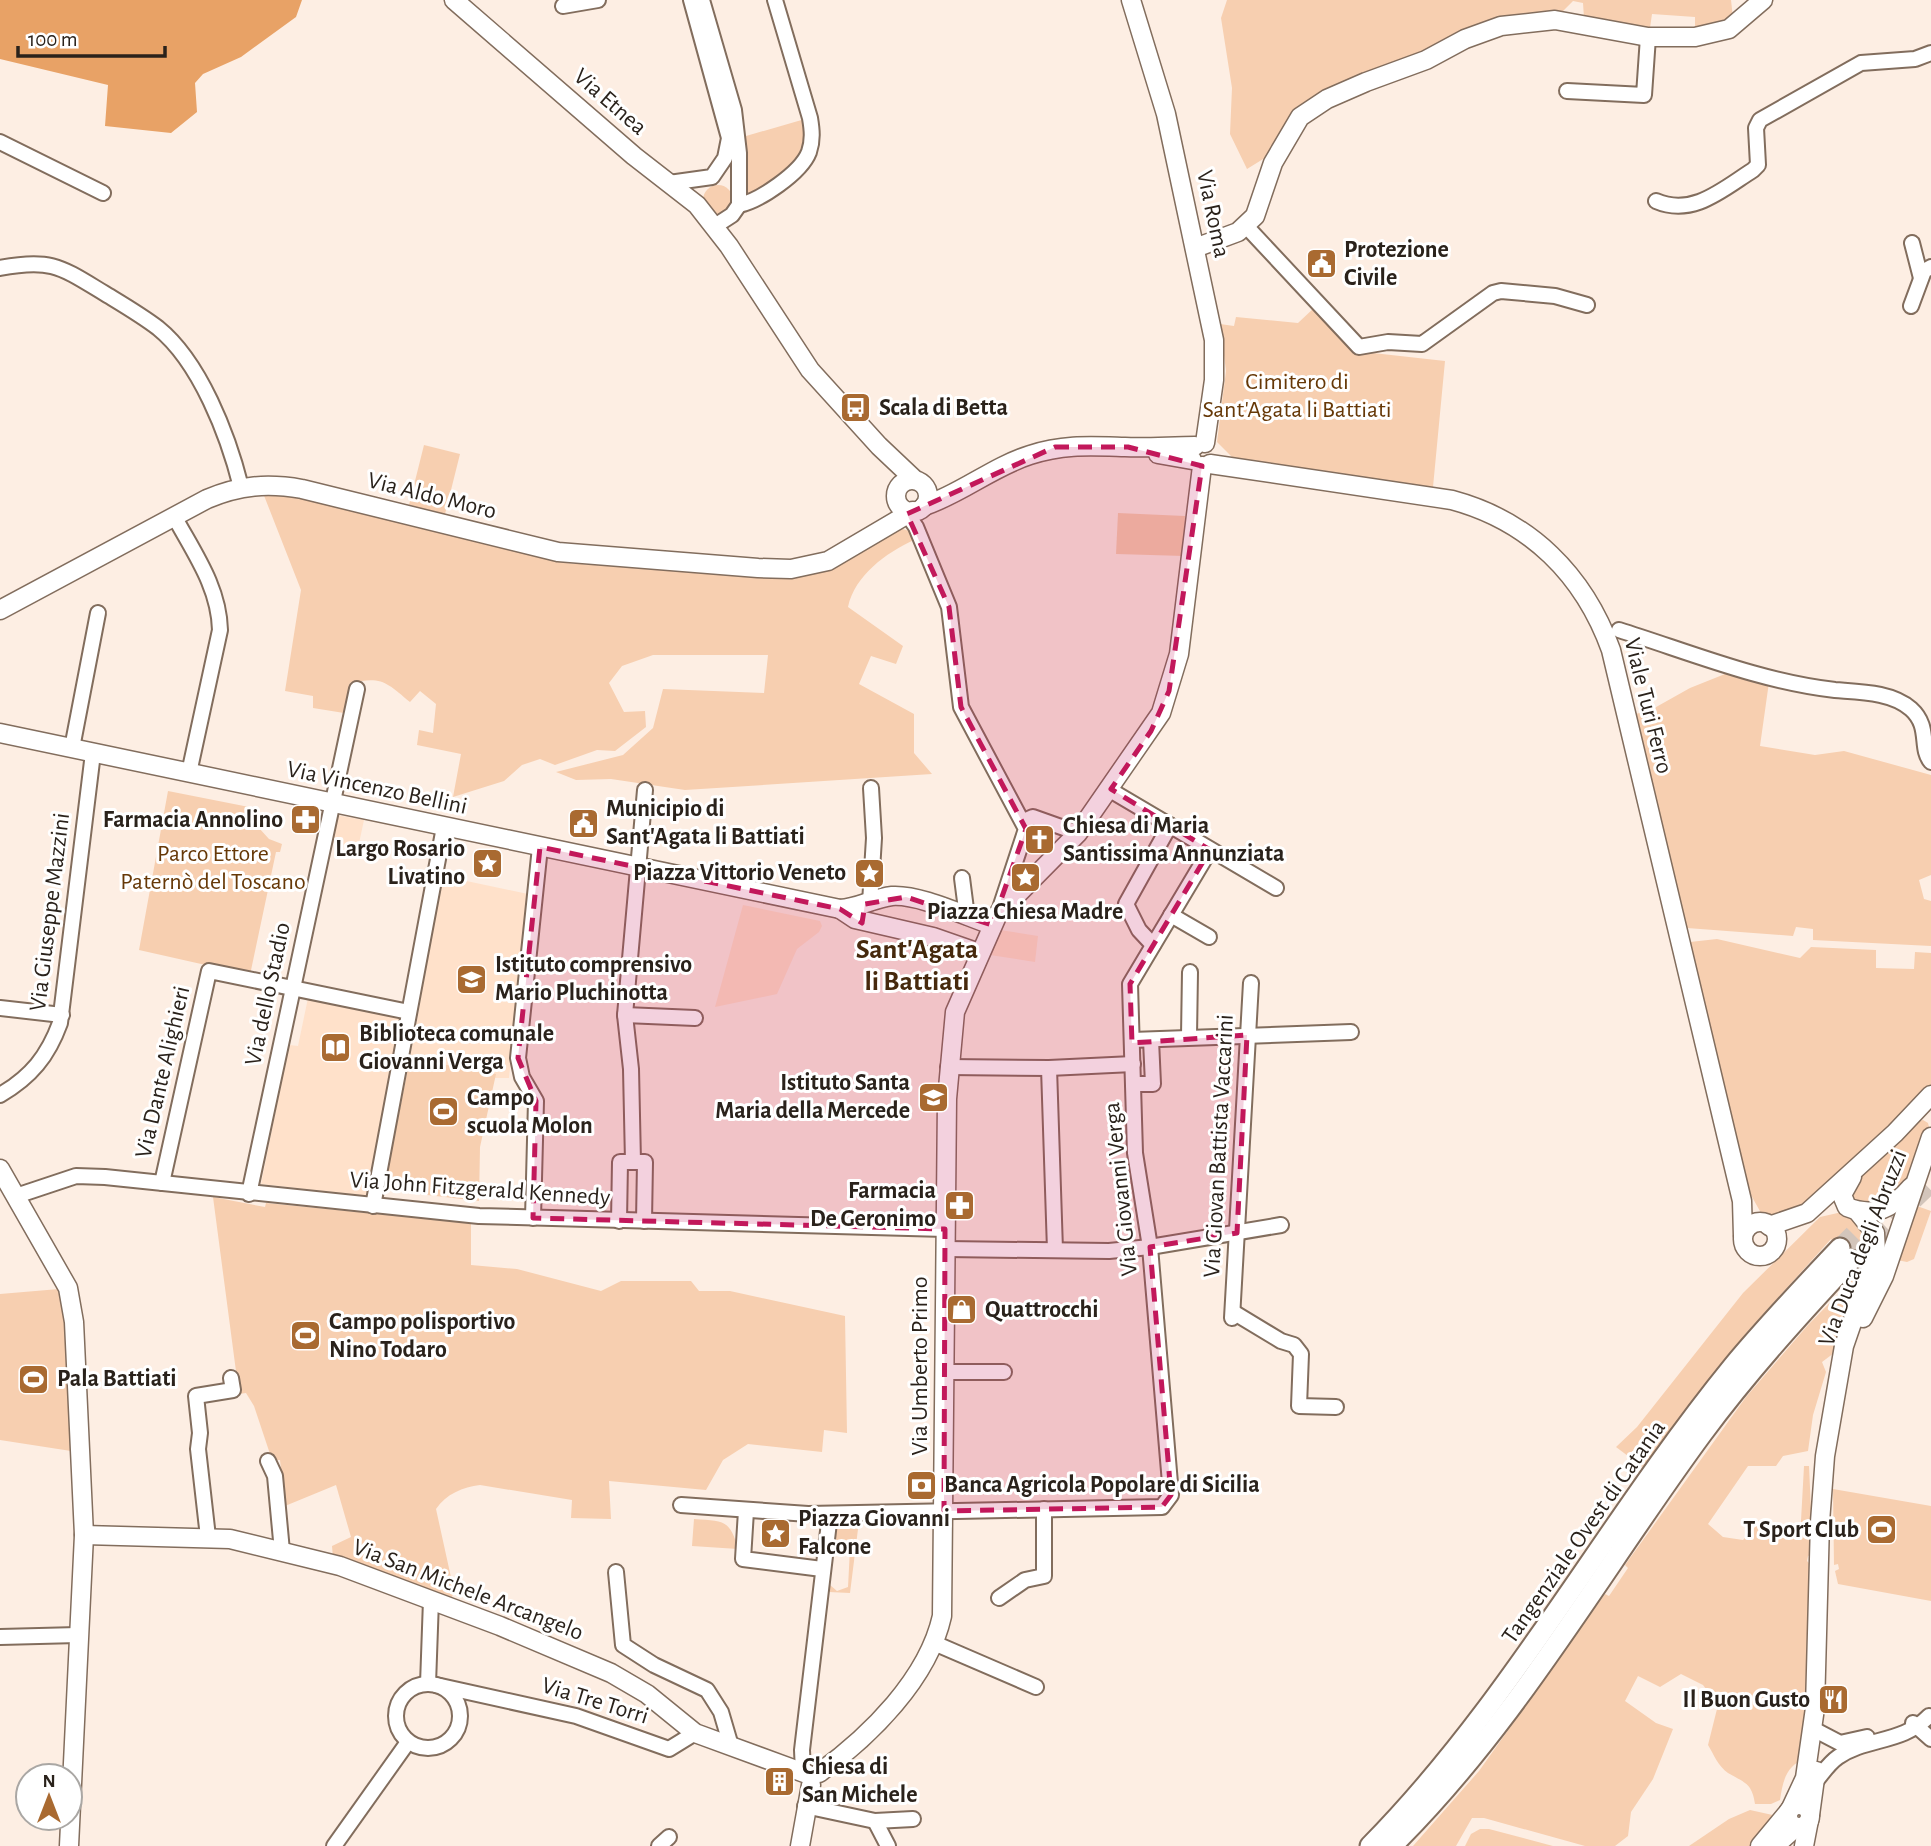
<svg xmlns="http://www.w3.org/2000/svg" width="1931" height="1846" viewBox="0 0 1931 1846" font-family="'Alegreya Sans',sans-serif">
<style>
.built{fill:#ffe1ca}
.green{fill:#f7cfb0}
.forest{fill:#e8a266}
.lines{fill:none;stroke-linecap:round;stroke-linejoin:round}
.highway-tunnel{stroke:#d3c5bb;stroke-width:19;stroke-dasharray:19 10;stroke-linecap:butt}
.minor-casing{stroke:#826d5d;stroke-width:18}
.major-casing{stroke:#826d5d;stroke-width:21}
.highway-casing{stroke:#826d5d;stroke-width:23}
.minor{stroke:#fff;stroke-width:14}
.major{stroke:#fff;stroke-width:18}
.highway{stroke:#fff;stroke-width:19}
.marked{fill:#c2185b;fill-opacity:0.2;stroke:#c2185b;stroke-width:5;stroke-dasharray:14 9;stroke-linejoin:round}
.labels{text-anchor:middle;dominant-baseline:central;stroke-width:6;stroke-linejoin:round;paint-order:stroke}
.street-label{font-size:24px;fill:#2a221b;stroke:#fff}
.poi-label{font-size:24px;font-weight:bold;fill:#2a221b;stroke:#fff;text-anchor:start}
.park-label{font-size:24px;fill:#663807;stroke:#fff}
.quarter-label{font-size:28px;font-weight:bold;fill:#46290d;stroke:#fff}
</style>
<rect width="100%" height="100%" fill="#fdeee3"/>
<!-- built -->
<g class="built">
<path d="M336,815l28,5 -6,28 -27,-6z"/>
<path d="M443,876l85,18 -19,184h-14v-4l-85,-16z"/>
<path d="M743,905l77,16 2,5 -3,6 -22,17 -20,45 -62,13z"/>
<path d="M1000,930l38,6 -3,26 -45,-7z"/>
<path d="M308,998l93,19 -35,179 -105,-12 28,-139 9,1z"/>
</g>
<!-- green -->
<g class="green">
<path d="M1227,0h504l2,18 -14,9 -24,2v-12l-43,-3 -2,14 -66,-10 -1,-15 -10,-2 -13,13 -28,-1 -36,6 -41,15 -35,20 -97,39 -25,13 -30,50 -21,13 -17,-35 2,-46 -11,-70z"/>
<path d="M805,119l1,34 -48,42 -9,1 -4,-5 1,-55z"/>
<circle cx="718" cy="200" r="15"/>
<path d="M1315,307l40,44 90,10 -12,126 -200,-29 -16,-16 9,-71 -6,-47 14,2 2,-9 62,6z"/>
<path d="M424,445l36,9 -15,60 -36,-9z"/>
<path d="M263,493l34,2 269,68 217,14c45,-4 79,-27 117,-49l9,3 5,9c-28,13 -59,35 -66,67l55,39 -7,18 -25,-8 -12,28 55,30v39l18,21 -247,16 -74,-11 -35,1 -20,-8 67,-17 30,-27 10,-39 101,4 4,-38h-115l-31,11 -13,17 15,29 21,-1 1,16 -31,24 -18,-1 -42,15 -15,-6 -18,6 -18,16 -51,16 8,-43 -44,-9 2,-15 14,3 3,-29 -16,-13 -10,11c-24,-20 -28,-26 -60,-19l-6,30 -31,-5v-12l-28,-5 16,-101z"/>
<path d="M1118,513l67,3 -1,40 -68,-2z"/>
<path d="M1735,670l1,7 10,-2 23,7 -9,64 55,9 29,-4 87,24v100l-12,5 5,19 7,2v45l-118,-6v-11l-17,-2 -3,9 -106,-8 -52,-214 14,-3 41,-23z"/>
<path d="M168,791l81,16 -1,9 21,23 13,5 -2,8h-4l-26,123 -111,-25z"/>
<path d="M1717,939l83,19 11,-11 65,3v18l38,1 1,-17 16,1v134l-128,123 -36,8 -6,-5 -14,-25 -57,-246z"/>
<path d="M410,1058l86,16 -16,73 -1,54 -95,-11z"/>
<path d="M1923,1120l5,3 2,8 -13,43 -29,29 -35,2 -4,-19 67,-64z"/>
<path d="M213,1197l52,10 1,-4 205,20v42l46,4 84,22 20,-10h70l8,10h31l115,25 2,117 -23,-3 -2,22 -74,-8 -25,16 -17,30 -97,-9 2,38 -40,-1 1,-18 -92,-15c-17,2 -34,9 -44,24l18,82 -2,6 -119,-39 -1,-12 19,-9 -15,-52 -51,21 -5,-46h-8l-18,-54 -8,-13 -7,1z"/>
<path d="M1917,1206l14,5 -17,48 -7,3 -10,-2z"/>
<path d="M1842,1212l17,5 13,27 -38,109 -12,9 4,10 -13,43 -5,36 -25,5 -7,10h-28l-40,58 15,13 20,3 15,-16h25l-1,13 18,2 4,-73h5l4,88 -5,2 -1,5 5,5 -6,192c-20,8 -23,22 -26,42l-9,4h-16c-3,-21 -10,-21 -27,-31 -10,-7 -14,-18 -20,-28l10,-40 -15,-20 -22,-11 -21,13 -22,-11 -13,25 31,22 17,6 -20,50 -22,33 -3,24 -13,10h-30l-101,-28h-12l-16,28h-43l66,-75 126,-177 4,2 19,-28 -3,-3 121,-168 62,-72 54,-55 -31,-31 -84,93 -103,136 -28,-21 21,-20 106,-134 77,-76z"/>
<path d="M59,1289l6,23 6,139 -71,-11v-146z"/>
<path d="M1833,1489l98,17v95l-93,-17 -3,-13 4,-2 -1,-5 -4,1z"/>
<path d="M694,1519c29,2 36,0 44,30l-46,-3z"/>
<path d="M839,1521h20l-9,72 -21,-1 1,-7 7,6 11,-4 2,-38 -6,-4 -7,8 -4,-1 3,-27z"/>
<path d="M1750,1810l27,6 -24,30h-64l40,-27z"/>
<path d="M1480,1829h9l64,17h-88l6,-12z"/>
</g>
<!-- forest -->
<path class="forest" d="M0,0h302l-6,17 -55,40 -38,17 -8,9 2,29 -26,21 -66,-7 3,-41 -108,-26z"/>
<g class="lines">
<!-- highway-tunnel -->
<g class="highway-tunnel">
<path d="M1840,1248l39,-39"/>
<path d="M1851,1260l80,-77"/>
</g>
<defs>
<g id="minor">
<path d="M702,0l32,110 5,43v52l-7,10 -17,11"/>
<path d="M563,6l35,-6"/>
<path d="M1567,91l77,4 4,-58"/>
<path d="M0,142l103,51"/>
<path d="M669,183l43,-6 13,-19 4,-20 -38,-138"/>
<path d="M1656,201c37,16 67,-12 97,-31l5,-5 -2,-37 4,-8 101,-57 54,-4 16,-6"/>
<path d="M739,205c20,-4 62,-32 70,-53 4,-12 3,-22 1,-34l-35,-118"/>
<path d="M1246,226l113,121 29,-5 34,2 71,-51 8,-2 54,5 32,9"/>
<path d="M1912,243l9,35"/>
<path d="M0,268c51,-10 61,-1 104,25 18,11 37,22 54,35 42,34 70,107 83,159"/>
<path d="M1911,306l13,-35 7,-4"/>
<path d="M903,508l13,19 33,80 12,100 65,122 -26,79"/>
<path d="M174,516c20,37 45,71 46,114l-31,143"/>
<path d="M1619,630c70,22 143,52 216,60 25,2 57,2 76,19 20,18 8,39 20,53"/>
<path d="M72,748l26,-135"/>
<path d="M1110,790l166,98"/>
<path d="M1024,821l9,-4 45,16"/>
<path d="M962,878l5,39"/>
<path d="M870,903l4,-65 -3,-50"/>
<path d="M1171,915l38,22"/>
<path d="M1153,945l-14,-15 -13,-26 44,-79"/>
<path d="M0,1008l62,7"/>
<path d="M625,1015l70,3"/>
<path d="M1189,1036l1,-64"/>
<path d="M1132,1040l219,-8"/>
<path d="M948,1067l101,1 84,-4"/>
<path d="M1049,1068l6,182"/>
<path d="M1133,1084h20l-2,-44"/>
<path d="M0,1095c31,-18 48,-39 60,-72l33,-270"/>
<path d="M633,1162l-2,-93 -6,-54 20,-225"/>
<path d="M162,1183l47,-212 200,41"/>
<path d="M249,1194l108,-505"/>
<path d="M16,1196l60,-20 29,1 374,39 466,13"/>
<path d="M373,1206l71,-379"/>
<path d="M533,1218l3,-117 -14,-24 -4,-19 22,-211"/>
<path d="M619,1221l1,-59h25l-1,59"/>
<path d="M946,1249l163,2 41,-4 131,-22"/>
<path d="M1233,1312l48,29 13,4 7,9 -2,52 37,1"/>
<path d="M1232,1318l19,-335"/>
<path d="M944,1372h60"/>
<path d="M268,1461l7,15 7,75"/>
<path d="M681,1505l127,9 354,-7 9,-12 -21,-248 -15,-94 -5,-169 80,-134"/>
<path d="M746,1511l-3,48 79,10"/>
<path d="M208,1537l-10,-88 2,-16 -4,-37 37,-6 -2,-12"/>
<path d="M616,1572l7,73 31,20 53,25 14,22 10,34"/>
<path d="M999,1598l26,-18 19,-4v-67"/>
<path d="M0,1637l78,-2"/>
<path d="M934,1643l102,44"/>
<circle cx="428" cy="1716" r="32"/>
<path d="M428,1684l3,-84"/>
<path d="M436,1685l140,31 93,33 26,-16"/>
<path d="M1913,1723l18,16"/>
<path d="M1817,1731l23,12 27,-6"/>
<path d="M803,1772l-1,-22 28,-236"/>
<path d="M1815,1782c7,-8 14,-19 23,-25 29,-20 64,-13 91,-41"/>
<path d="M805,1806l70,15 38,-2"/>
<path d="M875,1821l13,25"/>
<path d="M334,1846l74,-104"/>
<path d="M659,1846l10,-9"/>
</g>
<g id="major">
<path d="M454,0l180,156 63,49 32,41 81,124 69,76 36,34"/>
<path d="M1131,0l35,114 48,226v40l-9,63"/>
<path d="M1195,248l43,-16 17,-16 18,-53 27,-46 27,-18 39,-17 60,-22 39,-21 36,-13 54,-6 93,17h47l34,-8 34,-29"/>
<path d="M1158,454l34,6"/>
<path d="M1210,464l242,36c78,21 132,75 159,150l131,551 1,35"/>
<circle cx="912" cy="496" r="16"/>
<path d="M924,506c37,-12 68,-39 106,-51 33,-11 61,-9 95,-8 23,1 47,-1 70,-1"/>
<path d="M0,610l207,-111c33,-14 61,-16 95,-10l256,63 200,16 33,1 37,-8 85,-50"/>
<path d="M0,733l840,176c18,-1 34,-11 52,-13 27,-2 73,20 100,29"/>
<path d="M840,909l15,10 78,18 46,16"/>
<path d="M0,1169l68,119 6,34 10,213 -15,311"/>
<path d="M1852,1177l-10,18 5,12c28,11 46,1 64,-20"/>
<circle cx="1760" cy="1239" r="17"/>
<path d="M1769,1226l38,-13 88,-80 36,-38"/>
<path d="M1863,1318l21,-42 47,-139"/>
<path d="M84,1535l146,4 110,27 160,60 111,47 36,21 48,39 112,41"/>
<path d="M819,1773c51,-37 109,-94 123,-157l5,-517 8,-87 43,-98 80,-81 83,-120 18,-59 23,-188"/>
<circle cx="1799" cy="1816" r="11"/>
<path d="M1791,1808l14,-30 10,-70 5,-186 5,-66 19,-110 32,-93 -1,-20 -17,-21"/>
<path d="M1810,1815l6,-44"/>
<path d="M800,1846l11,-61"/>
<path d="M1760,1846l29,-35"/>
<path d="M1775,1846l21,-19"/>
<path d="M1804,1846l5,-26"/>
</g>
<g id="highway">
<path d="M1370,1846c142,-144 236,-324 363,-480 34,-41 70,-79 107,-118"/>
<path d="M1392,1846c123,-121 209,-275 310,-412 46,-62 97,-118 149,-174"/>
</g>
</defs>
<!-- minor casing -->
<use href="#minor" class="minor-casing"/>
<!-- major casing -->
<use href="#major" class="major-casing"/>
<!-- highway casing -->
<use href="#highway" class="highway-casing"/>
<!-- minor -->
<use href="#minor" class="minor"/>
<!-- major -->
<use href="#major" class="major"/>
<!-- highway -->
<use href="#highway" class="highway"/>
</g>
<!-- marked area -->
<path class="marked" d="M1055,447h73l74,19 -33,225 -18,40 -40,58 99,61 -80,134 2,59 115,-8 -10,198 -87,14 21,248 -9,12 -218,4 1,-282 -412,-11 3,-117 -18,-43 22,-211 300,62 22,14 3,-19 41,-7 86,28 34,-96 -65,-122 -12,-100 -42,-93z"/>
<!-- icons -->
<defs>
<symbol id="civic-square" viewBox="-11 -11 22 22"><rect x="-9" y="-9" width="18" height="18" rx="4" fill="#a96a31" stroke="#fff"/><path d="M-.6-6.5H3V-4.5H.6V-3L4-1V1h2V6H-6V1h2V-1L-.6-3ZM-1.2 2.5V6h2.4V2.5Z" fill="#fff"/></symbol>
<symbol id="bus-square" viewBox="-11 -11 22 22"><rect x="-9" y="-9" width="18" height="18" rx="4" fill="#a96a31" stroke="#fff"/><path d="M-5-6H5V4H4V6H2V4H-2V6H-4V4H-5ZM-3.5-4V0h7V-4ZM-3.5 1.2v1.5H-2V1.2ZM2 1.2v1.5H3.5V1.2Z" fill="#fff"/></symbol>
<symbol id="pharmacy-square" viewBox="-11 -11 22 22"><rect x="-9" y="-9" width="18" height="18" rx="4" fill="#a96a31" stroke="#fff"/><path d="M-2-6h4v4h4v4h-4v4h-4v-4h-4v-4h4Z" fill="#fff"/></symbol>
<symbol id="church-square" viewBox="-11 -11 22 22"><rect x="-9" y="-9" width="18" height="18" rx="4" fill="#a96a31" stroke="#fff"/><path d="M-1.2-6h2.4v3.5h3.3v2.4h-3.3V6h-2.4V-.1h-3.3v-2.4h3.3Z" fill="#fff"/></symbol>
<symbol id="sight-square" viewBox="-11 -11 22 22"><rect x="-9" y="-9" width="18" height="18" rx="4" fill="#a96a31" stroke="#fff"/><path d="M0-6L1.8-2.2L6-1.7L2.9 1.2L3.7 5.4L0 3.3L-3.7 5.4L-2.9 1.2L-6-1.7L-1.8-2.2Z" fill="#fff"/></symbol>
<symbol id="school-square" viewBox="-11 -11 22 22"><rect x="-9" y="-9" width="18" height="18" rx="4" fill="#a96a31" stroke="#fff"/><path d="M0-5L7-2L0 1L-7-2ZM-4 1L0 2.5L4 1V4Q0 6-4 4Z" fill="#fff"/></symbol>
<symbol id="library-square" viewBox="-11 -11 22 22"><rect x="-9" y="-9" width="18" height="18" rx="4" fill="#a96a31" stroke="#fff"/><path d="M-6-4Q-3-5.5-.7-3.5V5Q-3 3-6 4ZM6-4Q3-5.5 .7-3.5V5Q3 3 6 4Z" fill="#fff"/></symbol>
<symbol id="stadium-square" viewBox="-11 -11 22 22"><rect x="-9" y="-9" width="18" height="18" rx="4" fill="#a96a31" stroke="#fff"/><path d="M0-5a6.5 5 0 1 0 0 10a6.5 5 0 1 0 0-10ZM-3.5-1.8h7v3.6h-7Z" fill="#fff"/></symbol>
<symbol id="shop-square" viewBox="-11 -11 22 22"><rect x="-9" y="-9" width="18" height="18" rx="4" fill="#a96a31" stroke="#fff"/><path d="M-5-2.5h2.3a2.7 3.5 0 0 1 5.4 0H5L5.5 6h-11ZM-1.5-2.5h3a1.5 2.3 0 0 0-3 0Z" fill="#fff"/></symbol>
<symbol id="bank-square" viewBox="-11 -11 22 22"><rect x="-9" y="-9" width="18" height="18" rx="4" fill="#a96a31" stroke="#fff"/><path d="M-6-4H6V4H-6ZM0-2.3a2.3 2.3 0 1 0 0 4.6a2.3 2.3 0 1 0 0-4.6Z" fill="#fff"/></symbol>
<symbol id="restaurant-square" viewBox="-11 -11 22 22"><rect x="-9" y="-9" width="18" height="18" rx="4" fill="#a96a31" stroke="#fff"/><path d="M-5-6h1v4h1v-4h1v4h1v-4h1v5L-1.5 .5V6h-2V.5L-5-1ZM5-6V6H3V1.5H1.5Q1.5-4 5-6Z" fill="#fff"/></symbol>
<symbol id="building-square" viewBox="-11 -11 22 22"><rect x="-9" y="-9" width="18" height="18" rx="4" fill="#a96a31" stroke="#fff"/><path d="M-4-6H4V6H1V3H-1V6H-4ZM-2.5-4.3h1.7v1.8h-1.7ZM.8-4.3h1.7v1.8H.8ZM-2.5-1h1.7V.8h-1.7ZM.8-1h1.7V.8H.8Z" fill="#fff"/></symbol>
</defs>
<g fill-rule="evenodd">
<use href="#civic-square" x="1304" y="246" width="35" height="35"/>
<use href="#bus-square" x="838" y="390" width="35" height="35"/>
<use href="#pharmacy-square" x="288" y="802" width="35" height="35"/>
<use href="#civic-square" x="566" y="806" width="35" height="35"/>
<use href="#church-square" x="1022" y="822" width="35" height="35"/>
<use href="#sight-square" x="470" y="846" width="35" height="35"/>
<use href="#sight-square" x="852" y="856" width="35" height="35"/>
<use href="#sight-square" x="1008" y="860" width="35" height="35"/>
<use href="#school-square" x="454" y="962" width="35" height="35"/>
<use href="#library-square" x="318" y="1030" width="35" height="35"/>
<use href="#school-square" x="916" y="1080" width="35" height="35"/>
<use href="#stadium-square" x="426" y="1094" width="35" height="35"/>
<use href="#pharmacy-square" x="942" y="1188" width="35" height="35"/>
<use href="#shop-square" x="944" y="1292" width="35" height="35"/>
<use href="#stadium-square" x="288" y="1318" width="35" height="35"/>
<use href="#stadium-square" x="16" y="1362" width="35" height="35"/>
<use href="#bank-square" x="904" y="1468" width="35" height="35"/>
<use href="#stadium-square" x="1864" y="1512" width="35" height="35"/>
<use href="#sight-square" x="758" y="1516" width="35" height="35"/>
<use href="#restaurant-square" x="1816" y="1682" width="35" height="35"/>
<use href="#building-square" x="762" y="1764" width="35" height="35"/>
</g>
<g class="labels">
<!-- street labels -->
<g class="street-label">
<text transform="translate(610 102) rotate(41)">Via Etnea</text>
<text transform="translate(1213 214) rotate(78)">Via Roma</text>
<text transform="translate(432 496) rotate(14)">Via Aldo Moro</text>
<text transform="translate(1648 706) rotate(76)">Viale Turi Ferro</text>
<text transform="translate(377 788) rotate(12)">Via Vincenzo Bellini</text>
<text transform="translate(50 912) rotate(-83)">Via Giuseppe Mazzini</text>
<text transform="translate(268 994) rotate(-78)">Via dello Stadio</text>
<text transform="translate(163 1072) rotate(-77)">Via Dante Alighieri</text>
<text transform="translate(1219 1146) rotate(-87)">Via Giovan Battista Vaccarini</text>
<text transform="translate(480 1189) rotate(4)">Via John Fitzgerald Kennedy</text>
<text transform="translate(1121 1189) rotate(-96)">Via Giovanni Verga</text>
<text transform="translate(1863 1248) rotate(-69)">Via Duca degli Abruzzi</text>
<text transform="translate(920 1366) rotate(-90)">Via Umberto Primo</text>
<text transform="translate(1584 1532) rotate(-55)">Tangenziale Ovest di Catania</text>
<text transform="translate(468 1590) rotate(21)">Via San Michele Arcangelo</text>
<text transform="translate(595 1701) rotate(17)">Via Tre Torri</text>
</g>
<!-- poi labels -->
<g class="poi-label">
<text x="1344" y="250">Protezione<tspan x="1344" dy="28">Civile</tspan></text>
<text x="879" y="408">Scala di Betta</text>
<text x="606" y="809">Municipio di<tspan x="606" dy="28">Sant'Agata li Battiati</tspan></text>
<text x="283" y="820" text-anchor="end">Farmacia Annolino</text>
<text x="1063" y="826">Chiesa di Maria<tspan x="1063" dy="28">Santissima Annunziata</tspan></text>
<text x="465" y="849" text-anchor="end">Largo Rosario<tspan x="465" dy="28">Livatino</tspan></text>
<text x="846" y="873" text-anchor="end">Piazza Vittorio Veneto</text>
<text x="1025" y="912" text-anchor="middle">Piazza Chiesa Madre</text>
<text x="495" y="965">Istituto comprensivo<tspan x="495" dy="28">Mario Pluchinotta</tspan></text>
<text x="359" y="1034">Biblioteca comunale<tspan x="359" dy="28">Giovanni Verga</tspan></text>
<text x="910" y="1083" text-anchor="end">Istituto Santa<tspan x="910" dy="28">Maria della Mercede</tspan></text>
<text x="467" y="1098">Campo<tspan x="467" dy="28">scuola Molon</tspan></text>
<text x="936" y="1191" text-anchor="end">Farmacia<tspan x="936" dy="28">De Geronimo</tspan></text>
<text x="985" y="1310">Quattrocchi</text>
<text x="329" y="1322">Campo polisportivo<tspan x="329" dy="28">Nino Todaro</tspan></text>
<text x="57" y="1379">Pala Battiati</text>
<text x="944" y="1485">Banca Agricola Popolare di Sicilia</text>
<text x="798" y="1519">Piazza Giovanni<tspan x="798" dy="28">Falcone</tspan></text>
<text x="1859" y="1530" text-anchor="end">T Sport Club</text>
<text x="1810" y="1700" text-anchor="end">Il Buon Gusto</text>
<text x="802" y="1767">Chiesa di<tspan x="802" dy="28">San Michele</tspan></text>
</g>
<!-- park labels -->
<g class="park-label">
<text x="1297" y="382">Cimitero di<tspan x="1297" dy="28">Sant'Agata li Battiati</tspan></text>
<text x="213" y="854">Parco Ettore<tspan x="213" dy="28">Paternò del Toscano</tspan></text>
</g>
<!-- quarter labels -->
<g class="quarter-label">
<text x="917" y="950">Sant'Agata<tspan x="917" dy="32">li Battiati</tspan></text>
</g>
</g>
<!-- north arrow -->
<g transform="translate(49 1797)"><circle r="33" fill="#ffffff" stroke="#aaa7a4" stroke-width="2"/>
<path d="M0-5L12 26L0 18L-12 26Z" fill="#a96a31"/>
<text y="-10" font-size="19" font-weight="bold" text-anchor="middle" fill="#2a221b">N</text>
</g>
<!-- scale -->
<path d="M18 46v10h147v-10" fill="none" stroke="#2a221b" stroke-width="3.5"/>
<text x="28" y="46" font-size="21" fill="#2a221b" stroke="#ffffff" stroke-width="5" paint-order="stroke">100 m</text>
</svg>
